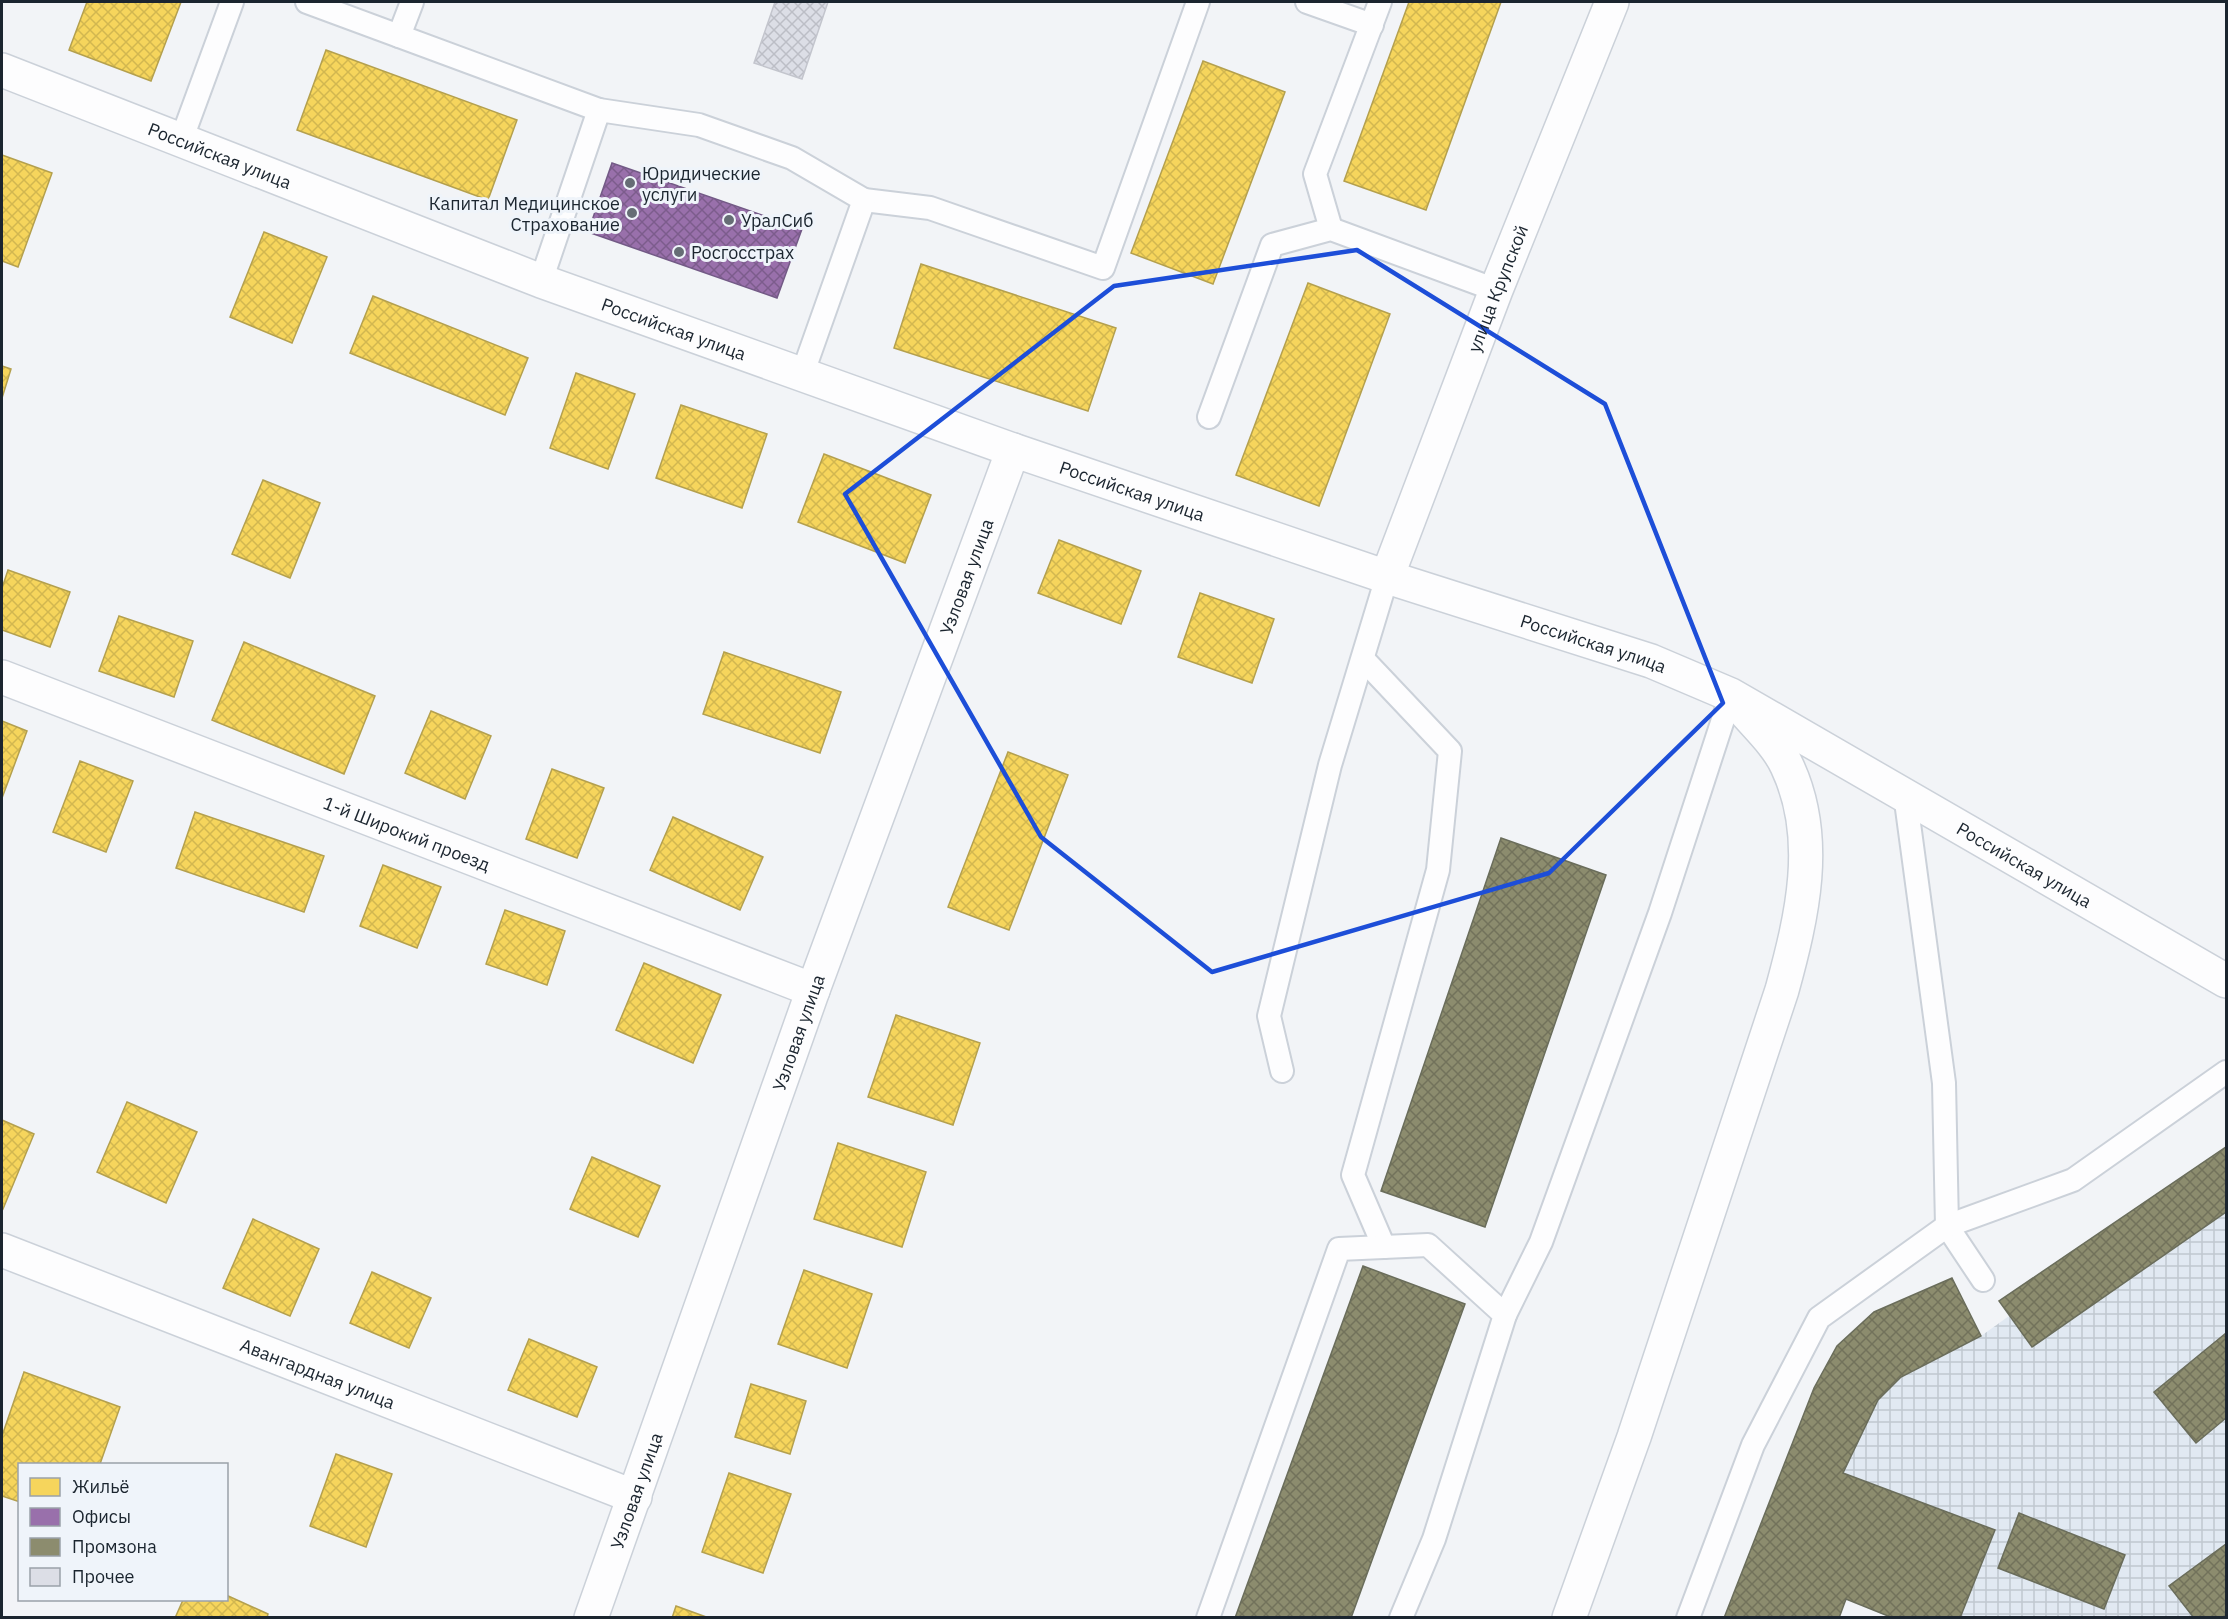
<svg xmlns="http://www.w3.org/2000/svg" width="2228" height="1619" viewBox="0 0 2228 1619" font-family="'IBM Plex Sans',sans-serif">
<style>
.industrial{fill:url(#industrial-grid)}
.homes{fill:url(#homes-cross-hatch);stroke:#b4a04e;stroke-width:1.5}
.offices{fill:url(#offices-cross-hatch);stroke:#735a86;stroke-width:1.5}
.industry{fill:url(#industry-cross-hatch);stroke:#6a6d5b;stroke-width:1.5}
.building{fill:url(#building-cross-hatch);stroke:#c3c5cd;stroke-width:1.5}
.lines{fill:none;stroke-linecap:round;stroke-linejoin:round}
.service-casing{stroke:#cbd1d9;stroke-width:26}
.minor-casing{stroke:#cbd1d9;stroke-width:36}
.service{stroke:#fdfdfe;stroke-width:22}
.minor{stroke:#fdfdfe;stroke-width:33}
.marked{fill:none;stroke:#1d4ed8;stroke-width:4.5;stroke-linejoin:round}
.poi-dot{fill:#666d75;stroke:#eff4fa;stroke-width:2}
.labels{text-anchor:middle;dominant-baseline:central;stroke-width:6;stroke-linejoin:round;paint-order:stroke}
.street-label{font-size:18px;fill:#1b252f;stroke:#eff4fa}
.poi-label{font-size:18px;fill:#1b252f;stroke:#eff4fa;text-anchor:start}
</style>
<defs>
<pattern id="industrial-grid" width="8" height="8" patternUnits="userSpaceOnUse" patternTransform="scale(1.5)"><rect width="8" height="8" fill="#e1e9f2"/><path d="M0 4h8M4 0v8" fill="none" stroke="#c0c8d0"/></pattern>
<pattern id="homes-cross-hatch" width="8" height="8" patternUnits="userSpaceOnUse" patternTransform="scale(1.5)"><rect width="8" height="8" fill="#f6d55c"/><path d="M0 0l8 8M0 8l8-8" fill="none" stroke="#d2b750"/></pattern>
<pattern id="offices-cross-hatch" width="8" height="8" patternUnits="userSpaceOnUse" patternTransform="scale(1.5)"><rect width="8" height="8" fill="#9970ab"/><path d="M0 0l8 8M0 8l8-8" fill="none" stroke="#7c5c8c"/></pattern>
<pattern id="industry-cross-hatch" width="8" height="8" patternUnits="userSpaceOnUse" patternTransform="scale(1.5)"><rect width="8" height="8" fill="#8c8c6e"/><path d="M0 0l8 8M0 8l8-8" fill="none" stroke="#72725b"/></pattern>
<pattern id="building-cross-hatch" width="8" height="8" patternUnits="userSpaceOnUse" patternTransform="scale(1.5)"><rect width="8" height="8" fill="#dcdee6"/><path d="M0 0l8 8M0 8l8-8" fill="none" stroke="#bcbec6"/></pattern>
</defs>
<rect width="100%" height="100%" fill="#f2f4f7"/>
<!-- industrial -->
<path class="industrial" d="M2226,1212v332l-56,42 24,31h-234l35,-87 -152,-57 35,-73 23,-23 80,-41 28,-20 23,30z"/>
<!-- homes -->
<g class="homes">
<path d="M87,2h94l-30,79 -82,-31z"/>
<path d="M1409,2h92l-75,208 -82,-29z"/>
<path d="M326,50l191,70 -29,80 -191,-70z"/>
<path d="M1203,61l82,31 -72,192 -82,-31z"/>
<path d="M2,155l50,18 -34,94 -16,-6z"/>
<path d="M264,232l63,25 -35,86 -62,-26z"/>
<path d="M921,264l195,64 -28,83 -194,-63z"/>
<path d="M1308,283l82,31 -71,192 -83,-31z"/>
<path d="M373,296l155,62 -23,57 -155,-62z"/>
<path d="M2,366l9,3 -9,29z"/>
<path d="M576,373l59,21 -27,75 -58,-21z"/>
<path d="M681,405l86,29 -25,74 -86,-30z"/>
<path d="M824,454l107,41 -26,68 -107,-41z"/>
<path d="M263,480l57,23 -30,75 -58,-24z"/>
<path d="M1059,540l82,31 -20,53 -83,-31z"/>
<path d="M8,570l62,22 -20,55 -48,-17v-42z"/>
<path d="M1200,593l74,26 -22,64 -74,-26z"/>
<path d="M119,616l74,25 -19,56 -75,-26z"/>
<path d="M244,642l131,54 -31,78 -132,-54z"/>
<path d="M724,652l117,40 -21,61 -117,-39z"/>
<path d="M431,711l60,25 -26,63 -60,-26z"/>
<path d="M2,721l25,10 -25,67z"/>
<path d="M1008,752l60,23 -59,155 -61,-23z"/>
<path d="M80,761l53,20 -27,71 -53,-20z"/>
<path d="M552,769l52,19 -27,70 -51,-19z"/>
<path d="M195,812l129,44 -20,56 -128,-44z"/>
<path d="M673,817l90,40 -23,53 -90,-40z"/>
<path d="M383,865l58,22 -24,61 -57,-22z"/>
<path d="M505,910l60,21 -18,54 -61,-21z"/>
<path d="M644,963l77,32 -28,68 -77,-33z"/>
<path d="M896,1015l84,28 -27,82 -85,-28z"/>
<path d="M127,1102l70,30 -31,71 -69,-31z"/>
<path d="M2,1120l32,14 -31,75 -1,-1z"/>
<path d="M838,1143l88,29 -24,75 -88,-28z"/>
<path d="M592,1157l68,29 -22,51 -68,-28z"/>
<path d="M253,1219l66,30 -29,67 -67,-28z"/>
<path d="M804,1270l68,24 -25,74 -69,-24z"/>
<path d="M372,1272l59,26 -22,50 -59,-25z"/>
<path d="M529,1339l68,28 -20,50 -69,-27z"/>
<path d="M24,1372l96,35 -20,57h-80v38l-18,-6v-60z"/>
<path d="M751,1384l55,17 -16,53 -55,-17z"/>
<path d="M336,1454l56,20 -26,73 -56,-21z"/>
<path d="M729,1473l62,21 -28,79 -61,-21z"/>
<path d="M226,1595l42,19 -1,4h-92l8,-18h43z"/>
<path d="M676,1606l33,12h-37z"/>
</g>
<!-- offices -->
<path class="offices" d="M612,163l190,66 -25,69 -189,-66z"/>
<!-- industry -->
<g class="industry">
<path d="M1501,838l105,37 -121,352 -104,-36z"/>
<path d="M2226,1147v65l-194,135 -33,-46z"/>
<path d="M1363,1266l102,38 -114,314h-116z"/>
<path d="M1952,1278l29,58 -80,41 -23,23 -35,73 152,57 -35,88h-67l-47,-19 -7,19h-115l90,-230 23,-42 37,-34z"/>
<path d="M2226,1333v85l-30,25 -42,-51z"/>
<path d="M2019,1513l106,42 -21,54 -106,-41z"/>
<path d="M2226,1544v74h-32l-25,-32z"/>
</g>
<!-- building -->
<path class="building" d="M775,2h53l-26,77 -48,-16z"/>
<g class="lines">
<defs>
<g id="service">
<path d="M307,2l92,34"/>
<path d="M412,2l-13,34 200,74"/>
<path d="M1307,2l65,23"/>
<path d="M182,138l50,-136"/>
<path d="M864,200l66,8 173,60 95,-266"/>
<path d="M1331,229l-16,-55 65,-172"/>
<path d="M541,281l58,-171 100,15 93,33 72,42 -62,175"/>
<path d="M1209,417l63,-172 59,-16 165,61"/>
<path d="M1363,659l87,92 -12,119 -85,305 31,72"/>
<path d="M1905,794l39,289 3,143 36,54"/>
<path d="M1282,1071l-13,-55 61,-251 57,-188"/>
<path d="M1505,1315l36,-73 119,-329 71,-218"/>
<path d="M1208,1618l131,-369 89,-4 77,70 -71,224 -33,79"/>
<path d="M1688,1618l65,-173 66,-127 128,-92 126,-46 153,-108"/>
</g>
<g id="minor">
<path id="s1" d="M2,70l539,211 472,169 374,127 264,84 80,34 495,286"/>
<path id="s2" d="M1387,577l109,-287 116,-288"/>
<path id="s3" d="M2,677l811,313"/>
<path id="s4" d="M2,1250l633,247"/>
<path id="s5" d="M591,1618l222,-628 200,-540"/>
<path d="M1569,1618l65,-181 148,-447c20,-73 39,-152 5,-224 -9,-20 -28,-38 -42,-54"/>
</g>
</defs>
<!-- service casing -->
<use href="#service" class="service-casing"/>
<!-- minor casing -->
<use href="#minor" class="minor-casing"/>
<!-- service -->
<use href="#service" class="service"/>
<!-- minor -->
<use href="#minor" class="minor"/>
</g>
<!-- marked area -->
<path class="marked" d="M1357,250l248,154 118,299 -174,170 -337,99 -171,-135 -196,-343 269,-208z"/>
<!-- markers -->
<g class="poi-dot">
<circle cx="630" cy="183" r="6"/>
<circle cx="632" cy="213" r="6"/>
<circle cx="729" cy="220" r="6"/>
<circle cx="679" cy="252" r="6"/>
</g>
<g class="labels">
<!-- street labels -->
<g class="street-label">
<text stroke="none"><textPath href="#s1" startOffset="234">Российская улица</textPath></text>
<text stroke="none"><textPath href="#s2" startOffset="309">улица Крупской</textPath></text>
<text stroke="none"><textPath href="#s1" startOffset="720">Российская улица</textPath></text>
<text stroke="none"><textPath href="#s1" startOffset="1206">Российская улица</textPath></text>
<text stroke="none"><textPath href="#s5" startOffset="1107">Узловая улица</textPath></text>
<text stroke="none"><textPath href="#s1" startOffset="1692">Российская улица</textPath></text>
<text stroke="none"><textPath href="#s3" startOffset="434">1-й Широкий проезд</textPath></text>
<text stroke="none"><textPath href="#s1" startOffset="2178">Российская улица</textPath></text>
<text stroke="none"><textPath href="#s5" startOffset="621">Узловая улица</textPath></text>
<text stroke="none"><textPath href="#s4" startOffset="339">Авангардная улица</textPath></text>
<text stroke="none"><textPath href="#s5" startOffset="135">Узловая улица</textPath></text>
</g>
<!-- poi labels -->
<g class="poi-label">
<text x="642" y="173">Юридические<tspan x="642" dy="21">услуги</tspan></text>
<text x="620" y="203" text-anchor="end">Капитал Медицинское<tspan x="620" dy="21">Страхование</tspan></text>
<text x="741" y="220">УралСиб</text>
<text x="691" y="252">Росгосстрах</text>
</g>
</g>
<!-- border -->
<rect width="2228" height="1619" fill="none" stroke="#1b252f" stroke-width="6"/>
<!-- legend -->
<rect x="18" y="1463" width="210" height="138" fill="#eff4fa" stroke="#9aa1a9" stroke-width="1.5"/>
<rect x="30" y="1478" width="30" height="18" fill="#f6d55c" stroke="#9aa1a9" stroke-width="1.5"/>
<text x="72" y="1493" font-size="18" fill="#1b252f">Жильё</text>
<rect x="30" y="1508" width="30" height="18" fill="#9970ab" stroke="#9aa1a9" stroke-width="1.5"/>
<text x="72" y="1523" font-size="18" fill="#1b252f">Офисы</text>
<rect x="30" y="1538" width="30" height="18" fill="#8c8c6e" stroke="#9aa1a9" stroke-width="1.5"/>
<text x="72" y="1553" font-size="18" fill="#1b252f">Промзона</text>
<rect x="30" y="1568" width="30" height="18" fill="#dcdee6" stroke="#9aa1a9" stroke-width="1.5"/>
<text x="72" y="1583" font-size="18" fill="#1b252f">Прочее</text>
</svg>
